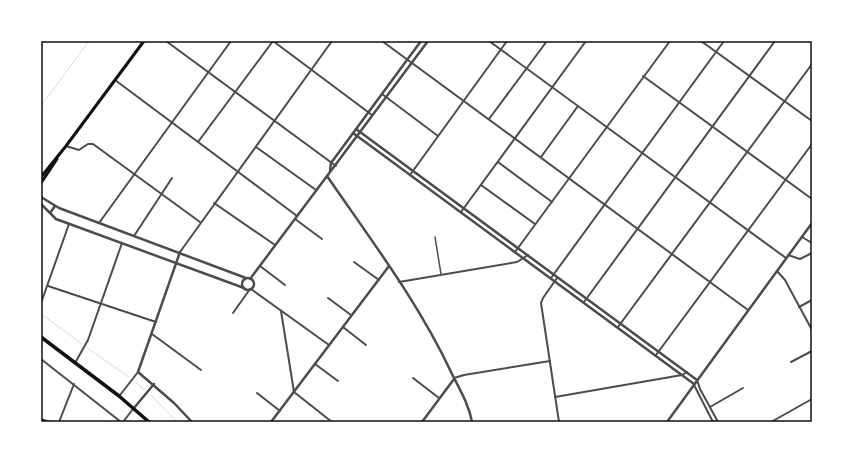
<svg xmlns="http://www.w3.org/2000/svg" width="853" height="463" viewBox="0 0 853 463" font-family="Cabin,sans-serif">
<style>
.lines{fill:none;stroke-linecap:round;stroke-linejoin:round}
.stream{stroke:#d9d9d9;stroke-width:1}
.pedestrian{stroke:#4c4c4c;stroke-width:1.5}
.minor{stroke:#4c4c4c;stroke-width:2}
.tertiary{stroke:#4c4c4c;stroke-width:2.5}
.primary{stroke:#111;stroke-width:3}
.trunk{stroke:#111;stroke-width:3.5}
.neatline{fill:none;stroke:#111;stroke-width:1.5}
</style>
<rect width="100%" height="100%" fill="#fff"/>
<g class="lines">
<!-- stream -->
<g class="stream">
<path d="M41,106l48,-65"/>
<path d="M41,314l41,30"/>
<path d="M87,348l42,29"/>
<path d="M135,382l10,8"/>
<path d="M151,395l26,27"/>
</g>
<!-- pedestrian -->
<path class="pedestrian" d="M435,237l6,37"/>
<!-- minor -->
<g class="minor">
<path d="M166,41l170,125"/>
<path d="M273,41l99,74"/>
<path d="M382,41l366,269"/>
<path d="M489,41l297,217"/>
<path d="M701,41l111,80"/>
<path d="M811,41l1,1"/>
<path d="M643,76l169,123"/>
<path d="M115,80l182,136"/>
<path d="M382,94l56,42"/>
<path d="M489,119l58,-78"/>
<path d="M198,142l75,-101"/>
<path d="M66,146l13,4 9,-6h5l107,78"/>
<path d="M256,147l60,43"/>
<path d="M541,157l37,-51"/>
<path d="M498,162l54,40"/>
<path d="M410,175l97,-134"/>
<path d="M481,185l54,39"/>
<path d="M214,203l61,42"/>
<path d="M461,212l125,-171"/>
<path d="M295,219l27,20"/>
<path d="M99,223l132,-182"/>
<path d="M134,236l38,-58"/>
<path d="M802,237l10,6"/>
<path d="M180,252l152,-211"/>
<path d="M515,252l155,-211"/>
<path d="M788,255l12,4 12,-6"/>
<path d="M354,262l25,18"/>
<path d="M260,266l25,19"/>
<path d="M777,271l8,9 27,50"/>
<path d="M551,278l173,-237"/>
<path d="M557,278l-14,20 -2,5 18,119"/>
<path d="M399,282l118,-20 11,-7"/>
<path d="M48,286l108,36"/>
<path d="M251,289l78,56"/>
<path d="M328,298l23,17"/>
<path d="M584,302l191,-261"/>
<path d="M41,303l28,-79"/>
<path d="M799,307l13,-7"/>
<path d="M281,311l13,81 38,30"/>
<path d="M233,313l17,-24"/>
<path d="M343,327l23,18"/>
<path d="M618,327l194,-263"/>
<path d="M152,334l49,36"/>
<path d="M656,355l156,-211"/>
<path d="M41,359l80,63"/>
<path d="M791,362l21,-11"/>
<path d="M75,363l13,-23 34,-97"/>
<path d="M315,364l23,17"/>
<path d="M413,378l26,20"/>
<path d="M454,378l10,-3 86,-14"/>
<path d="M697,380l3,9 18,33"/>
<path d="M694,385l19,37"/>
<path d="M257,393l23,18"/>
<path d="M120,395l18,-23"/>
<path d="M555,397l127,-22 5,-3"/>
<path d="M710,407l33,-19"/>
<path d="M41,419l9,3"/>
<path d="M59,422l15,-38"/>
<path d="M123,422l10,-13"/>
<path d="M771,422l41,-23"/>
</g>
<!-- tertiary -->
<g class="tertiary">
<path d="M356,129l341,251"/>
<path d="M353,133l341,251"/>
<path d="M330,171l1,-8 90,-122"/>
<path d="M327,176c44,64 92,127 125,198 8,16 17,31 20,48"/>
<path d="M41,197l18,11 187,70"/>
<path d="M41,204l15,15 188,69"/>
<path d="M50,213l5,-7"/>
<path d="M180,252l-42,120 36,31 18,19"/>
<circle cx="248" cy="284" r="6"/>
<path d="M250,279l178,-238"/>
<path d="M134,408l20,-24"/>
<path d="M271,422l118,-156"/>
<path d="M422,422l32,-43"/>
<path d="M667,422l145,-199"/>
</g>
<!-- primary -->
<g class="primary">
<path d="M41,177l25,-31 78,-105"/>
<path d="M41,183l16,-24"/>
</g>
<!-- trunk -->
<path class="trunk" d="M41,337l78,59 30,26"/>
</g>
<!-- border -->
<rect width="853" height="463" fill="none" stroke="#ffffff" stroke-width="84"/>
<rect x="42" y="42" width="769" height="379" class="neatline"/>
</svg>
